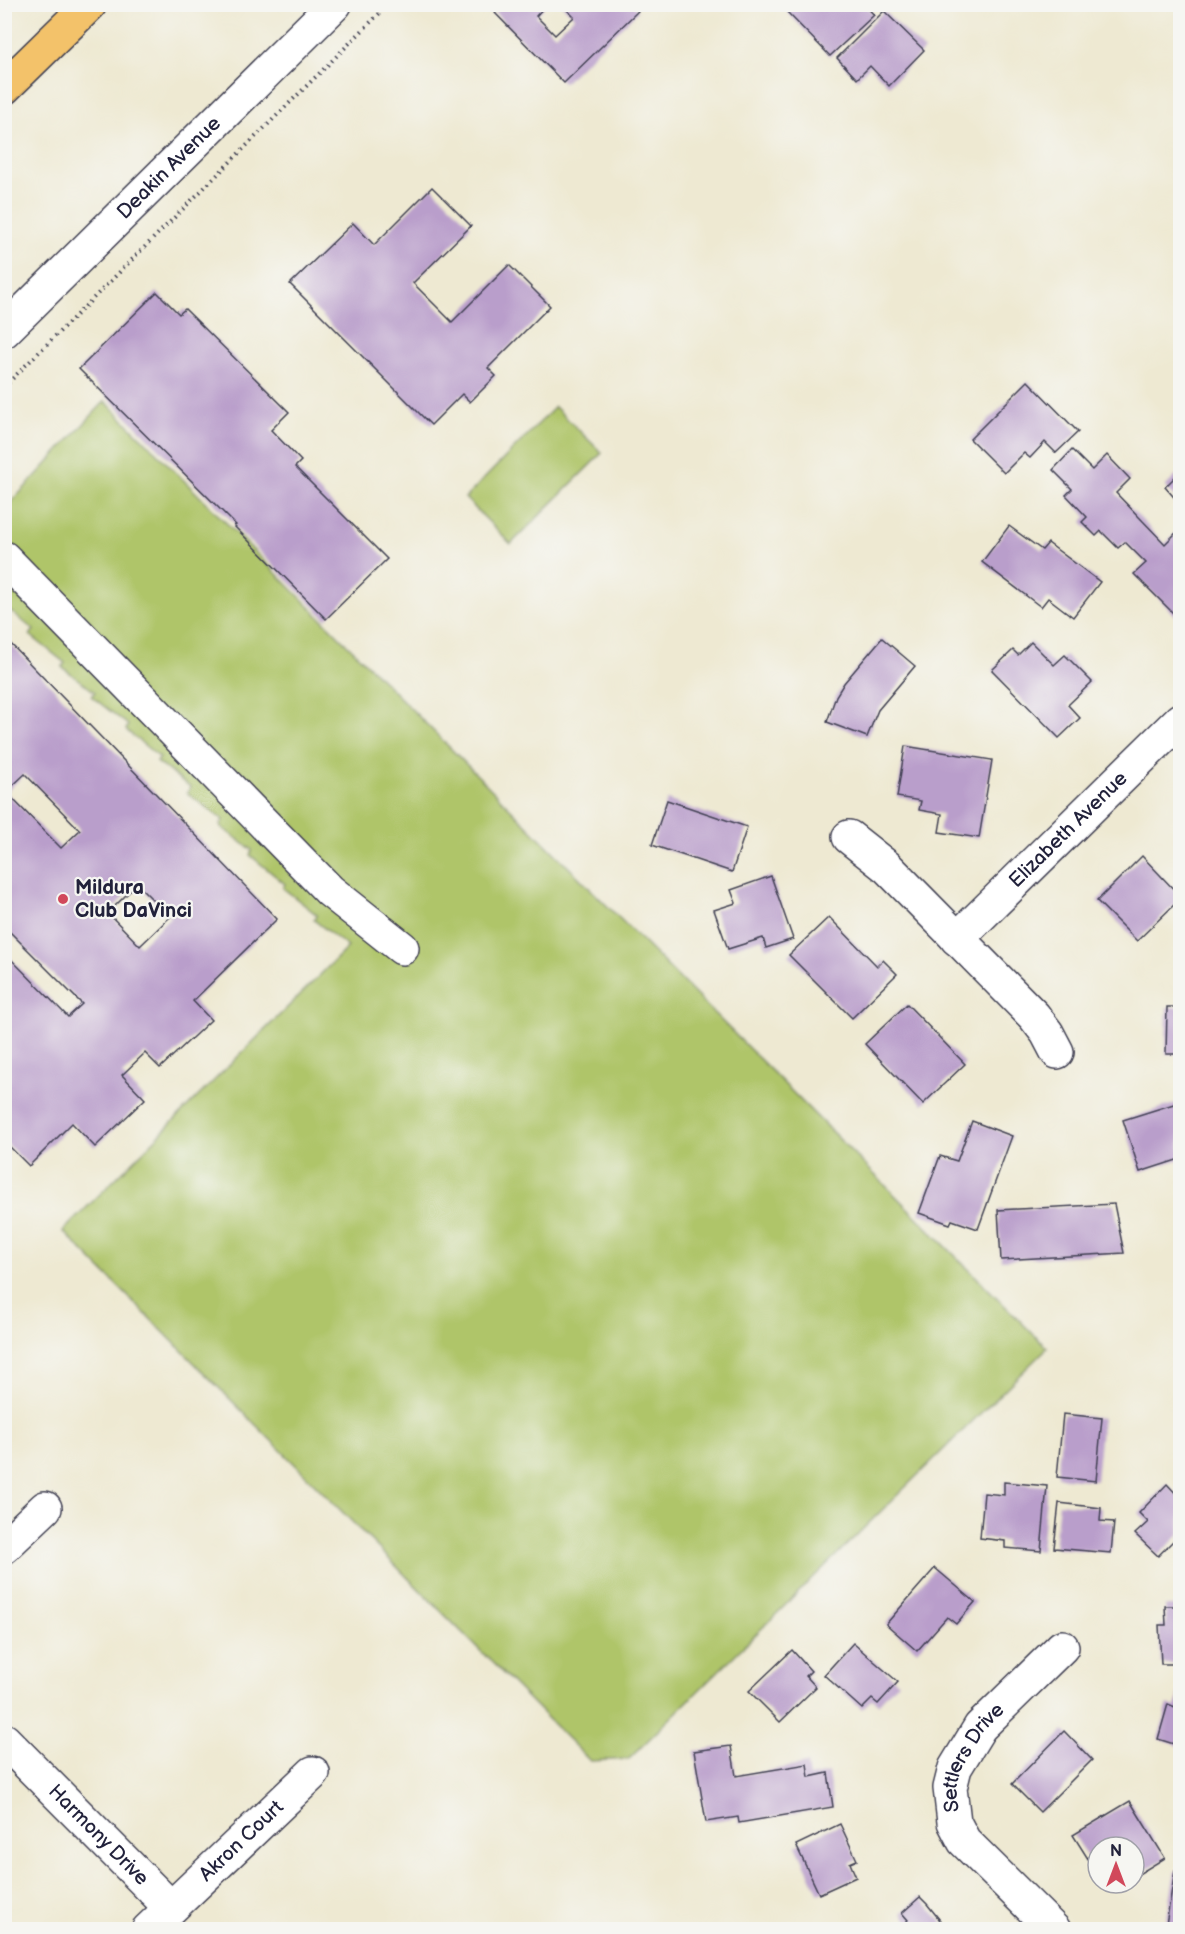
<svg xmlns="http://www.w3.org/2000/svg" width="1185" height="1934" viewBox="0 0 1185 1934" font-family="'Balsamiq Sans',sans-serif">
<style>
.green{fill:#afc569;stroke:#687452;stroke-width:1.5}
.building{fill:#b99ecb;fill-rule:evenodd}
.lines{fill:none;stroke-linecap:round;stroke-linejoin:round}
.street-casing{stroke:#414052;stroke-width:36}
.highway-casing{stroke:#414052;stroke-width:36}
.path{stroke:#414052;stroke-width:4;stroke-dasharray:1.5 4.5;stroke-linecap:butt}
.street{stroke:#fff;stroke-width:33}
.highway{stroke:#f3c26a;stroke-width:33}
.poi-dot{fill:#d1495b;stroke:#f6f6f2;stroke-width:2}
.labels{text-anchor:middle;dominant-baseline:central;stroke-width:4.5;stroke-linejoin:round;paint-order:stroke}
.street-label{font-size:20px;fill:#22223b;stroke:#f6f6f2}
.poi-label{font-size:20px;font-weight:bold;fill:#22223b;stroke:#f6f6f2;text-anchor:start}
</style>
<rect width="100%" height="100%" fill="#f6f6f2"/>
<filter id="ink" filterUnits="userSpaceOnUse"><feTurbulence type="fractalNoise" baseFrequency=".0167" numOctaves="2"/><feDisplacementMap in="SourceGraphic" scale="12" xChannelSelector="R" yChannelSelector="G"/><feConvolveMatrix kernelMatrix="1 2 1 2 8 2 1 2 1" color-interpolation-filters="sRGB"/></filter>
<filter id="wash" filterUnits="userSpaceOnUse"><feTurbulence type="fractalNoise" baseFrequency=".008" numOctaves="4" result="noise"/><feDisplacementMap in="SourceGraphic" scale="24" xChannelSelector="R" yChannelSelector="G"/><feGaussianBlur stdDeviation="1.35" result="paint"/><feColorMatrix in="noise" values="0 0 0 0 0 0 0 0 0 0 0 0 0 0 0 0 0 1.4 0 .05"/><feComposite in="paint" operator="in"/></filter>
<g filter="url(#wash)">
<rect width="100%" height="100%" fill="#eee9d2"/>
<!-- green -->
<g class="green">
<path d="M105,401l942,947 -418,411 -39,2 -527,-530 285,-284 -34,-27 3,-5 -34,-27 2,-4 -35,-29 2,-5 -32,-24 3,-6 -36,-27 3,-6 -33,-25 3,-4 -34,-28 2,-5 -37,-29 4,-4 -33,-25 3,-4 -35,-28 4,-5 -29,-23 -1,-97z"/>
<path d="M555,407l47,46 -91,91 -46,-46z"/>
</g>
<g id="blocks">
<!-- building -->
<g class="building">
<path d="M503,4h44l-11,12 19,19 19,-18 -13,-13h71l6,7 -74,72 -69,-70z"/>
<path d="M794,4h70l10,11 -44,41 -43,-44z"/>
<path d="M884,11l40,39 -35,36 -19,-20 -13,13 -20,-21z"/>
<path d="M432,187l39,39 -58,57 39,39 57,-57 41,41 -62,62 8,8 -26,26 -8,-8 -31,31 -141,-141 63,-61 21,22z"/>
<path d="M157,292l22,22 6,-5 104,103 -18,18 30,31 -6,6 92,92 -61,60 -92,-93 2,-1 -157,-156z"/>
<path d="M1028,381l50,51 -22,21 -11,-11 -15,16 -6,-5 -20,20 -34,-34z"/>
<path d="M1072,450l20,20 15,-15 23,24 -14,14 49,51 12,-12 3,4v84l-46,-46 12,-11 -21,-21 -7,6 -17,-17 -5,5 -14,-14 5,-5 -21,-22 6,-6 -19,-19z"/>
<path d="M1180,472v32l-15,-17z"/>
<path d="M1009,526l33,24 6,-7 52,39 -27,35 -25,-19 -7,9 -59,-45z"/>
<path d="M5,638l272,281 -84,82 18,19 -51,48 -15,-15 -23,22 23,24 -50,48 -23,-24 -43,43 -25,-25v-65l5,-4 -5,-5v-115l64,65 14,-13 -78,-78zM25,774l55,56 -19,18 -55,-56zM137,884l33,33 -30,29 -32,-33z"/>
<path d="M882,638l33,28 -37,44 -11,27 -40,-15 9,-26 8,-13z"/>
<path d="M1031,642l23,23 11,-10 27,27 -24,23 12,13 -21,20 -67,-68 21,-20 5,5z"/>
<path d="M905,746l87,14 -13,78 -40,-6 3,-18 -23,-4 2,-9 -24,-4z"/>
<path d="M667,800l80,27 -15,45 -80,-27z"/>
<path d="M1142,856l38,40v3l-43,42 -40,-40z"/>
<path d="M771,876l22,63 -27,9 -3,-10 -35,11 -14,-39 22,-7 -5,-13z"/>
<path d="M829,917l48,49 6,-6 14,14 -45,44 -63,-63z"/>
<path d="M907,1004l58,60 -42,40 -58,-60z"/>
<path d="M1167,1007h13v47h-14z"/>
<path d="M1180,1102v57l-40,13 -17,-52z"/>
<path d="M972,1121l40,15 -34,93 -26,-9 -2,4 -31,-11 21,-57 17,5z"/>
<path d="M1114,1204l10,49 -123,7 -3,-50z"/>
<path d="M1063,1414l39,4 -6,63 -39,-4z"/>
<path d="M1004,1482l43,4 -6,65 -36,-3v-7l-25,-3 4,-45 20,2z"/>
<path d="M1167,1484l13,14v36l-22,22 -23,-22 13,-12 -9,-9z"/>
<path d="M1059,1503l42,5 -1,13 14,1 -3,31 -57,-5z"/>
<path d="M935,1568l40,34 -19,22 -9,-7 -30,34 -31,-27z"/>
<path d="M1178,1590h2v74h-19l-2,-39h7l-1,-19h13z"/>
<path d="M853,1643l45,39 -20,22 -6,-5 -10,10 -38,-34z"/>
<path d="M792,1650l19,21 -5,5 10,11 -36,35 -31,-31z"/>
<path d="M1180,1691v55l-22,-7 10,-35 7,3z"/>
<path d="M1064,1731l28,29 -52,52 -28,-28z"/>
<path d="M731,1746l5,30 71,-12 2,13 19,-4 5,34 -94,16 -1,-6 -32,5 -12,-71z"/>
<path d="M1130,1801l35,57 -28,17 -3,-5v-23h-36v21l-3,2 -22,-35z"/>
<path d="M840,1824l17,36 -7,3 6,14 -37,17 -23,-49z"/>
<path d="M1175,1871h5v59h-15z"/>
<path d="M920,1897l7,7 21,26h-51l11,-10 -6,-7z"/>
</g>
</g>
</g>
<g filter="url(#ink)">
<use href="#blocks" fill-opacity="0" stroke="#414052" stroke-width="1.5"/>
<g class="lines">
<defs>
<g id="street">
<path id="s1" d="M4,331l331,-327"/>
<path d="M4,558l326,333 72,57"/>
<path d="M849,837l38,30 147,149 13,17 10,19"/>
<path id="s2" d="M957,939l223,-219"/>
<path d="M4,1547l41,-39"/>
<path id="s3" d="M4,1740l166,167"/>
<path id="s4" d="M148,1930l165,-157"/>
<path id="s5" d="M1054,1930l-90,-89 -10,-19 -4,-34 5,-20 25,-41 82,-80"/>
</g>
<path id="highway" d="M4,88l86,-84"/>
</defs>
<!-- street casing -->
<use href="#street" class="street-casing"/>
<!-- highway casing -->
<use href="#highway" class="highway-casing"/>
<!-- path -->
<g class="path">
<path d="M4,12l9,-8"/>
<path d="M4,387l385,-383"/>
</g>
<!-- street -->
<use href="#street" class="street"/>
<!-- highway -->
<use href="#highway" class="highway"/>
</g>
</g>
<!-- markers -->
<circle class="poi-dot" cx="63" cy="899" r="6"/>
<g class="labels">
<!-- street labels -->
<g class="street-label">
<text stroke="none"><textPath href="#s1" startOffset="232">Deakin Avenue</textPath></text>
<text stroke="none"><textPath href="#s2" startOffset="156">Elizabeth Avenue</textPath></text>
<text stroke="none"><textPath href="#s5" startOffset="219">Settlers Drive</textPath></text>
<text stroke="none"><textPath href="#s3" startOffset="134">Harmony Drive</textPath></text>
<text stroke="none"><textPath href="#s4" startOffset="129">Akron Court</textPath></text>
</g>
<!-- poi labels -->
<g class="poi-label">
<text x="75" y="888">Mildura<tspan x="75" dy="23">Club DaVinci</tspan></text>
</g>
</g>
<!-- margin -->
<rect width="1185" height="1934" fill="none" stroke="#f6f6f2" stroke-width="24"/>
<!-- north arrow -->
<g transform="translate(1116 1865)"><circle r="28" fill="#f6f6f2" stroke="#a1a1a9" stroke-width="1.5"/>
<path d="M0-4.5L10 22L0 15L-10 22Z" fill="#d1495b"/>
<text y="-9" font-size="16" font-weight="bold" text-anchor="middle" fill="#22223b">N</text>
</g>
</svg>
